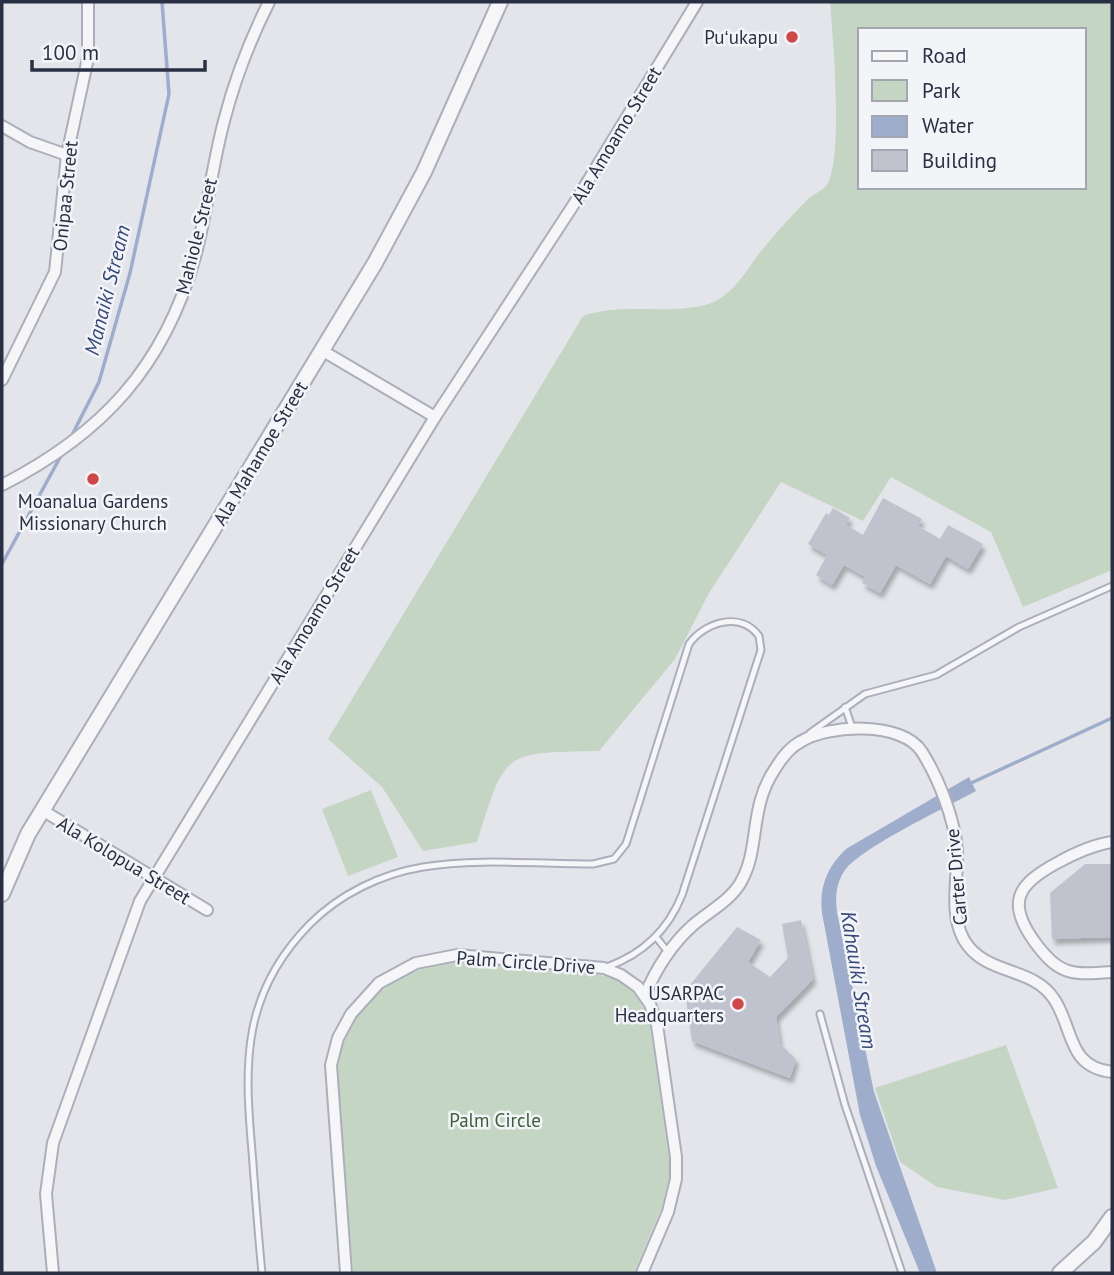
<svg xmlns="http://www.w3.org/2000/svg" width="1114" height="1275" viewBox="0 0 1114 1275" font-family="'PT Sans',sans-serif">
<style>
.green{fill:#c5d5c4;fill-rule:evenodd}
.water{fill:#9dadcb}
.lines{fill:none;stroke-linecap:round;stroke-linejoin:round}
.stream{stroke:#9dadcb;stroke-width:3.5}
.building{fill:#c0c3ce;filter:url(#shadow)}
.service-casing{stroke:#acafb9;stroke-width:9}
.minor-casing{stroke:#acafb9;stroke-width:14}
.tertiary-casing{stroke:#acafb9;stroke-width:18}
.service{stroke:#f6f6f9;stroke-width:5}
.minor{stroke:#f6f6f9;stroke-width:10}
.tertiary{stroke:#f6f6f9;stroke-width:14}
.poi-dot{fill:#d14747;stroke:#f3f4f8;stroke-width:2.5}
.labels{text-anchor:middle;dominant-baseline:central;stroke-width:5;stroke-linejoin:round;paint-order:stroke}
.poi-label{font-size:19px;fill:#2a3044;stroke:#f3f4f8;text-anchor:end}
.street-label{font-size:19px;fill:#2a3044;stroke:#f3f4f8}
.park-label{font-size:19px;fill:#396037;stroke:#f3f4f8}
.water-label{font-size:21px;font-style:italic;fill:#334879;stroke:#f3f4f8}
</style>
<defs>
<filter id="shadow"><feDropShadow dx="3" dy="5.5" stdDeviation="2" flood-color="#0004"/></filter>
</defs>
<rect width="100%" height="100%" fill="#e3e5eb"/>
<!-- green -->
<g class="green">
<path d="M830,2h282v568l-89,37 -32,-75 -100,-55 -28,44 -82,-39 -72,111 -34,66 -76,92c-96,2 -93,-2 -122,91l-54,9 -41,-64 -54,-48 255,-423c38,-14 82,-1 122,-11 26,-6 41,-34 56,-54 15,-18 30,-35 47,-52 6,-5 16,-9 20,-16 15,-29 5,-144 2,-181zM860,30h224v157h-224z"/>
<path d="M371,790l27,67 -50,19 -26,-67z"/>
<path d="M457,962c36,3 137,5 163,20 17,10 25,26 30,44l19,132v21l-8,30 -27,64h-281c-3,-39 -6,-78 -9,-117 -3,-26 -8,-54 -7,-80 3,-65 58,-110 120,-114z"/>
<path d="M1006,1045l52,143 -53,12 -68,-13 -37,-25 -25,-74z"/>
</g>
<!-- water -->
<path class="water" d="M969,777l7,14c-29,16 -114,56 -131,79 -9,13 -10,27 -8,42l37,180 63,181h-17l-44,-107 -16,-51 -38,-202c-3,-26 5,-46 24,-64z"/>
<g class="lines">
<!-- stream -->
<g class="stream">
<path d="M70,439l29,-57 31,-109 39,-179 -7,-92"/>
<path d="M2,564l61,-112"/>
<path d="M969,784l143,-66"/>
</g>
</g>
<!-- building -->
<g class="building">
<path d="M883,498l39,21 -4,7 22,13 8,-14 35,19 -15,25 -22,-13 -16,28 -34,-19 -16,28 -18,-10 4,-6 -22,-12 -12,20 -16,-10 11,-20 -19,-11 18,-31 3,2 4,-7 17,10 -4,7 17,10z"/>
<path d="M1085,864h27v73l-60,2 -2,-46z"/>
<path d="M801,920l12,59 -37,38 4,27 16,15 -6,19 -98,-37 -7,-50 52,-64 24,13 -13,22 22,15 18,-19 -6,-34z"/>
</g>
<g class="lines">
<defs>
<g id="service">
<path d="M845,707l7,20"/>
<path d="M810,733l55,-39 71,-19 83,-48 93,-41"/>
<path d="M656,937l12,15"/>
<path d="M820,1014l25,91 57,168"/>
<path d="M262,1273c-4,-40 -7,-81 -10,-122 -8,-89 -10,-158 58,-227 30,-30 71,-50 113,-57 52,-9 116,-3 170,-3l21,-5 12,-15 63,-200c16,-22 51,-33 70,-8l2,14 -79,245c-14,35 -39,59 -75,72"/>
</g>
<g id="minor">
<path d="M2,126l28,16 37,13"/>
<path d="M323,351l112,66"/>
<path d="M2,380l53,-108 12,-117 21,-97v-56"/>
<path d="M2,485c100,-51 162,-118 193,-228 12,-44 17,-91 29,-136 10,-39 27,-83 45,-119"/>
<path d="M42,810l165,100"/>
<path d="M1112,842c-20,3 -37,11 -55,21 -39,21 -51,39 -23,78 25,35 38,34 78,31"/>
<path d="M645,995c11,-26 26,-50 47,-69 17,-15 40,-26 50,-46 18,-33 7,-73 33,-111 6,-10 14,-21 25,-27 28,-18 103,-21 122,10 17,27 33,68 35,99 1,30 -8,62 7,89 21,36 69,26 90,59 20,30 13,68 58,73"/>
<path d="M53,1273l-7,-79 7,-51 87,-242 295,-484 139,-213 123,-202"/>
<path d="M346,1273l-15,-208 7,-27 13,-24 28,-31 37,-20 41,-8 147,13 17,7 17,12 12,17 7,21 19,132v22l-8,33 -26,61"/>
</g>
<g id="tertiary">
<path d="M2,894l26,-60 347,-571 49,-91 76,-170"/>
<path d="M1060,1273l34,-31 18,-25"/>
</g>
</defs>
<!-- service casing -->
<use href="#service" class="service-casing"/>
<!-- minor casing -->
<use href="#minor" class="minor-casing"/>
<!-- tertiary casing -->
<use href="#tertiary" class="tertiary-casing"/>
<!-- service -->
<use href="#service" class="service"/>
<!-- minor -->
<use href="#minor" class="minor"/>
<!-- tertiary -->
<use href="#tertiary" class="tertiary"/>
</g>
<!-- markers -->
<g class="poi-dot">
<circle cx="792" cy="37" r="7"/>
<circle cx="93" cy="479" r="7"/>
<circle cx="738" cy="1004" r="7"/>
</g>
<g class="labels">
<!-- poi labels -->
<g class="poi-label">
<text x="778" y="37">Puʻukapu</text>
<text x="93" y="501" text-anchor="middle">Moanalua Gardens<tspan x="93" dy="22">Missionary Church</tspan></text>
<text x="724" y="993">USARPAC<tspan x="724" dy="22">Headquarters</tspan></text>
</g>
<!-- street labels -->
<g class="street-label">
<text transform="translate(616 135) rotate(-59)">Ala Amoamo Street</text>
<text transform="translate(65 196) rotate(-84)">Onipaa Street</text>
<text transform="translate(196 236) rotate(-76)">Mahiole Street</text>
<text transform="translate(260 453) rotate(-59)">Ala Mahamoe Street</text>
<text transform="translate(314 615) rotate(-59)">Ala Amoamo Street</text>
<text transform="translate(124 860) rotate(31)">Ala Kolopua Street</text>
<text transform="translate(956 877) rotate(-95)">Carter Drive</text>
<text transform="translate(526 962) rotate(4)">Palm Circle Drive</text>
</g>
<!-- park labels -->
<g class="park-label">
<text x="495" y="1120">Palm Circle</text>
</g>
<!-- water labels -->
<g class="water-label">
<text transform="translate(107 290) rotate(-76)">Manaiki Stream</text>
<text transform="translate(859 980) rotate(81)">Kahauiki Stream</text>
</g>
</g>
<!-- border -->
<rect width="1114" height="1275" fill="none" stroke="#2a3044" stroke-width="7"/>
<!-- legend -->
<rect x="858" y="28" width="228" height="161" fill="#f3f4f8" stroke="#a3a6b0" stroke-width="2"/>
<rect x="872" y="51" width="35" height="10" fill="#f6f6f9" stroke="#a3a6b0" stroke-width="2"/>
<text x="922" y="63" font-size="21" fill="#2a3044">Road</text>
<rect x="872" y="80" width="35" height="21" fill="#c5d5c4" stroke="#a3a6b0" stroke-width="2"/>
<text x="922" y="98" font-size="21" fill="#2a3044">Park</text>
<rect x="872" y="116" width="35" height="21" fill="#9dadcb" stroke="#a3a6b0" stroke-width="2"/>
<text x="922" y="133" font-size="21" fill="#2a3044">Water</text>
<rect x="872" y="150" width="35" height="21" fill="#c0c3ce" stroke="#a3a6b0" stroke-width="2"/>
<text x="922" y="168" font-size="21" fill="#2a3044">Building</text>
<!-- scale -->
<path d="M32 60v10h173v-10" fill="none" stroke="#2a3044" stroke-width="3.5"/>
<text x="42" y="60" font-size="21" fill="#2a3044" stroke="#f3f4f8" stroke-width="5" paint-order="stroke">100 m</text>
</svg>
